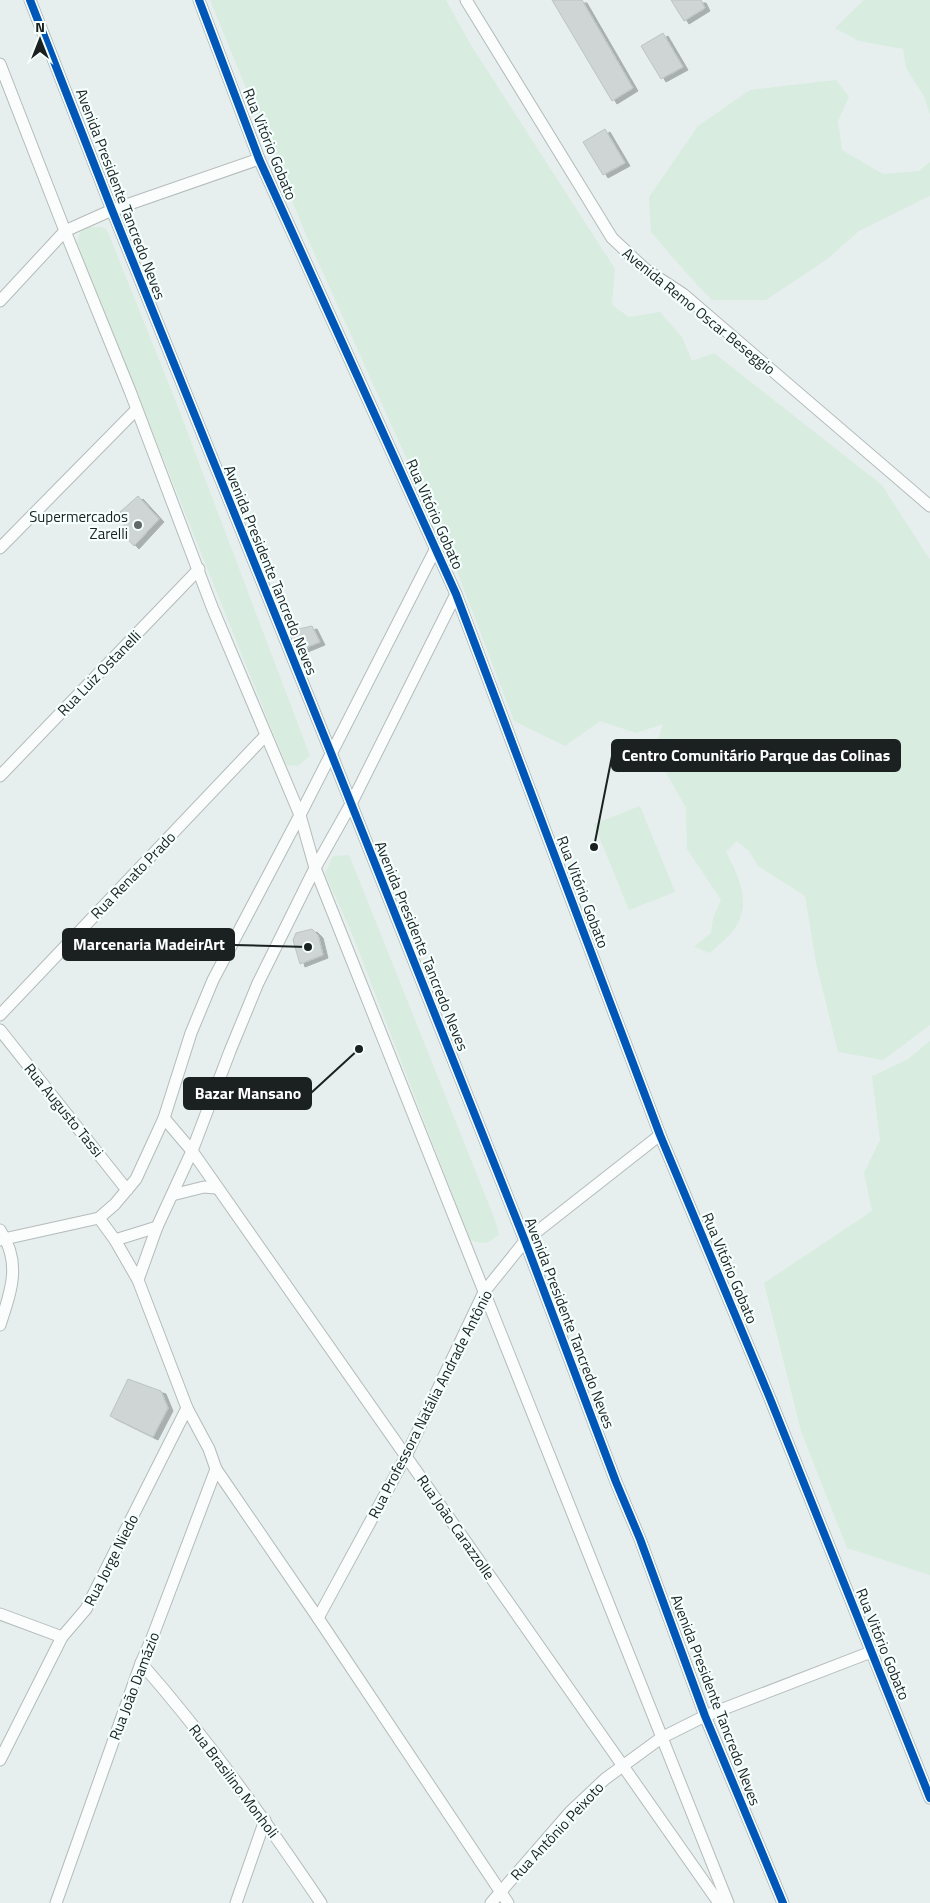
<svg xmlns="http://www.w3.org/2000/svg" width="930" height="1903" viewBox="0 0 930 1903" font-family="'Titillium Web',sans-serif">
<style>
.green{fill:#d8ece0}
.building{fill:#ced5d4;stroke:#bcc3c1;filter:url(#shadow)}
.lines{fill:none;stroke-linecap:round;stroke-linejoin:round}
.street-casing{stroke:#b4bbba;stroke-width:13}
.street{stroke:#fbfdfc;stroke-width:11}
.cycleway-casing{stroke:#f4fffe;stroke-width:11}
.cycleway{stroke:#0057b8;stroke-width:8}
.poi-dot{fill:#616968;stroke:#f4fffe;stroke-width:2}
.labels{text-anchor:middle;dominant-baseline:central;stroke-width:4.5;stroke-linejoin:round;paint-order:stroke}
.street-label{font-size:15px;fill:#1a2120;stroke:#f4fffe}
.poi-label{font-size:15px;fill:#1a2120;stroke:#f4fffe;text-anchor:end}
.leader{fill:none;stroke:#1a2120;stroke-width:2}
.callout-dot{fill:#1a2120;stroke:#f4fffe;stroke-width:2}
.callout{fill:#1a2120;stroke:#1a2120;stroke-width:2}
.callout-label{font-size:16px;text-anchor:middle;font-weight:bold;fill:#fff}
</style>
<defs>
<filter id="shadow"><feDropShadow dx="5" dy="3" stdDeviation="0" flood-color="#0004"/></filter>
</defs>
<rect width="100%" height="100%" fill="#e6efee"/>
<!-- green -->
<g class="green">
<path d="M210,0h236l23,42 146,227 -3,36 17,12 31,-5 22,25 10,24 22,-8 168,132 48,75v465l-47,35 -45,-8 -22,-89 -11,-67 -47,-30 -9,-15 -12,-10 -11,11c12,22 25,49 11,73 -6,11 -19,20 -27,28l-16,-6 17,-14 2,-15 8,-18 -34,-51 -1,-41 -32,-57 9,-27 -27,9 -36,-12 -35,25 -51,-25 -57,-150 -150,-334z"/>
<path d="M864,0h66v115l-6,-19 -18,-28 -3,-19 -44,-8 -24,-13z"/>
<path d="M836,80l13,17 -11,24 4,29 41,24 36,-3 11,-9v34l-71,35 -33,29 -60,40h-54l-24,-25 -37,-43 -2,-35 49,-71 52,-36z"/>
<path d="M85,227h17l5,3 69,172 134,354 -12,10 -12,-1 -209,-522 3,-10z"/>
<path d="M640,806l35,86 -46,18 -35,-86z"/>
<path d="M349,855l146,365 4,15c-13,9 -14,10 -29,5l-119,-309 -26,-57 8,-18z"/>
<path d="M930,1041v534l-83,-27 -46,-117 -37,-148 108,-72 -8,-38 16,-33 -8,-64 35,-16z"/>
</g>
<!-- building -->
<g class="building">
<path d="M552,0h30l51,88 -21,13z"/>
<path d="M671,0h30l4,8 -21,13z"/>
<path d="M663,33l20,34 -22,12 -20,-33z"/>
<path d="M605,129l20,34 -22,12 -20,-33z"/>
<path d="M138,496l21,23 -25,27 -15,-16 9,-10 -8,-8z"/>
<path d="M312,626l8,16 -22,9 -8,-20z"/>
<path d="M312,929l6,6 5,20 -23,9 -7,-24 3,-7z"/>
<path d="M128,1379l33,12 7,17 -15,29 -43,-21z"/>
</g>
<g class="lines">
<defs>
<g id="street">
<path d="M30,0l82,210 219,543 194,488 91,241 24,57 65,177 78,187"/>
<path d="M199,0l60,159 197,435 204,541 109,261 161,402"/>
<path d="M466,0l146,238 33,31 38,25 247,212"/>
<path d="M0,64l65,167 65,160 82,216 88,208 15,53 413,1035"/>
<path d="M0,301l65,-70 47,-21 147,-51"/>
<path d="M0,548l136,-138"/>
<path d="M0,776l199,-207"/>
<path d="M0,1015l266,-280"/>
<path d="M0,1030l127,160"/>
<path d="M164,1118l28,33 527,752"/>
<path d="M172,1195l32,-8 12,1"/>
<path d="M157,1227l-42,13 -16,-22 16,-14 21,-25 28,-61 27,-85 22,-53 87,-165 136,-267"/>
<path d="M0,1230c22,33 11,61 0,95"/>
<path d="M0,1240l99,-22"/>
<path d="M115,1240l23,40 49,128 22,41 7,20 102,149 190,285"/>
<path d="M138,1280l19,-53 35,-76 38,-100 28,-68 57,-115 36,-64 105,-210"/>
<path d="M0,1614l62,23"/>
<path d="M318,1618l88,-162 78,-164 41,-51 135,-106"/>
<path d="M141,1663c66,75 124,157 180,240"/>
<path d="M0,1760l62,-123 24,-28 101,-201"/>
<path d="M56,1903l85,-240 11,-25 64,-169"/>
<path d="M236,1903l29,-83"/>
<path d="M491,1903l79,-91 35,-33 56,-41 44,-22 166,-64"/>
</g>
</defs>
<!-- street casing -->
<use href="#street" class="street-casing"/>
<!-- street -->
<use href="#street" class="street"/>
<defs>
<g id="cycleway">
<path d="M30,0l82,210 219,543 194,488 91,241 24,57 65,177 78,187"/>
<path d="M199,0l60,159 197,435 204,541 109,261 161,402"/>
</g>
</defs>
<!-- cycleway casing -->
<use href="#cycleway" class="cycleway-casing"/>
<!-- cycleway -->
<use href="#cycleway" class="cycleway"/>
</g>
<!-- markers -->
<circle class="poi-dot" cx="138" cy="525" r="5"/>
<g class="labels">
<!-- street labels -->
<g class="street-label">
<text transform="translate(270 144) rotate(68)">Rua Vitório Gobato</text>
<text transform="translate(121 194) rotate(69)">Avenida Presidente Tancredo Neves</text>
<text transform="translate(699 311) rotate(39)">Avenida Remo Oscar Beseggio</text>
<text transform="translate(435 514) rotate(66)">Rua Vitório Gobato</text>
<text transform="translate(271 570) rotate(68)">Avenida Presidente Tancredo Neves</text>
<text transform="translate(99 673) rotate(-46)">Rua Luiz Ostanelli</text>
<text transform="translate(133 875) rotate(-46)">Rua Renato Prado</text>
<text transform="translate(583 892) rotate(69)">Rua Vitório Gobato</text>
<text transform="translate(422 946) rotate(68)">Avenida Presidente Tancredo Neves</text>
<text transform="translate(64 1110) rotate(51)">Rua Augusto Tassi</text>
<text transform="translate(730 1268) rotate(67)">Rua Vitório Gobato</text>
<text transform="translate(570 1323) rotate(69)">Avenida Presidente Tancredo Neves</text>
<text transform="translate(430 1404) rotate(-63)">Rua Professora Natália Andrade Antônio</text>
<text transform="translate(456 1527) rotate(55)">Rua João Carazzolle</text>
<text transform="translate(111 1560) rotate(-63)">Rua Jorge Niedo</text>
<text transform="translate(883 1644) rotate(68)">Rua Vitório Gobato</text>
<text transform="translate(134 1686) rotate(-69)">Rua João Damázio</text>
<text transform="translate(716 1700) rotate(69)">Avenida Presidente Tancredo Neves</text>
<text transform="translate(234 1781) rotate(53)">Rua Brasilino Monholi</text>
<text transform="translate(557 1831) rotate(-47)">Rua Antônio Peixoto</text>
</g>
<!-- poi labels -->
<g class="poi-label">
<text x="128" y="516">Supermercados<tspan x="128" dy="17">Zarelli</tspan></text>
</g>
</g>
<!-- callouts -->
<path class="leader" d="M594 847L612 756M308 947L234 945M359 1049L311 1093"/>
<g class="callout-dot">
<circle cx="594" cy="847" r="5"/>
<circle cx="308" cy="947" r="5"/>
<circle cx="359" cy="1049" r="5"/>
</g>
<g class="callout">
<rect x="612" y="740" width="288" height="31" rx="5"/>
<rect x="63" y="929" width="171" height="31" rx="5"/>
<rect x="184" y="1078" width="127" height="31" rx="5"/>
</g>
<g class="callout-label">
<text x="756" y="761">Centro Comunitário Parque das Colinas</text>
<text x="149" y="950">Marcenaria MadeirArt</text>
<text x="248" y="1099">Bazar Mansano</text>
</g>
<!-- north arrow -->
<g transform="translate(40 40)" stroke="#f4fffe" stroke-width="4" paint-order="stroke">
<path d="M0-4L9 19L0 12L-9 19Z" fill="#1a2120"/>
<text y="-8" font-size="14" font-weight="bold" text-anchor="middle" fill="#1a2120">N</text>
</g>
</svg>
